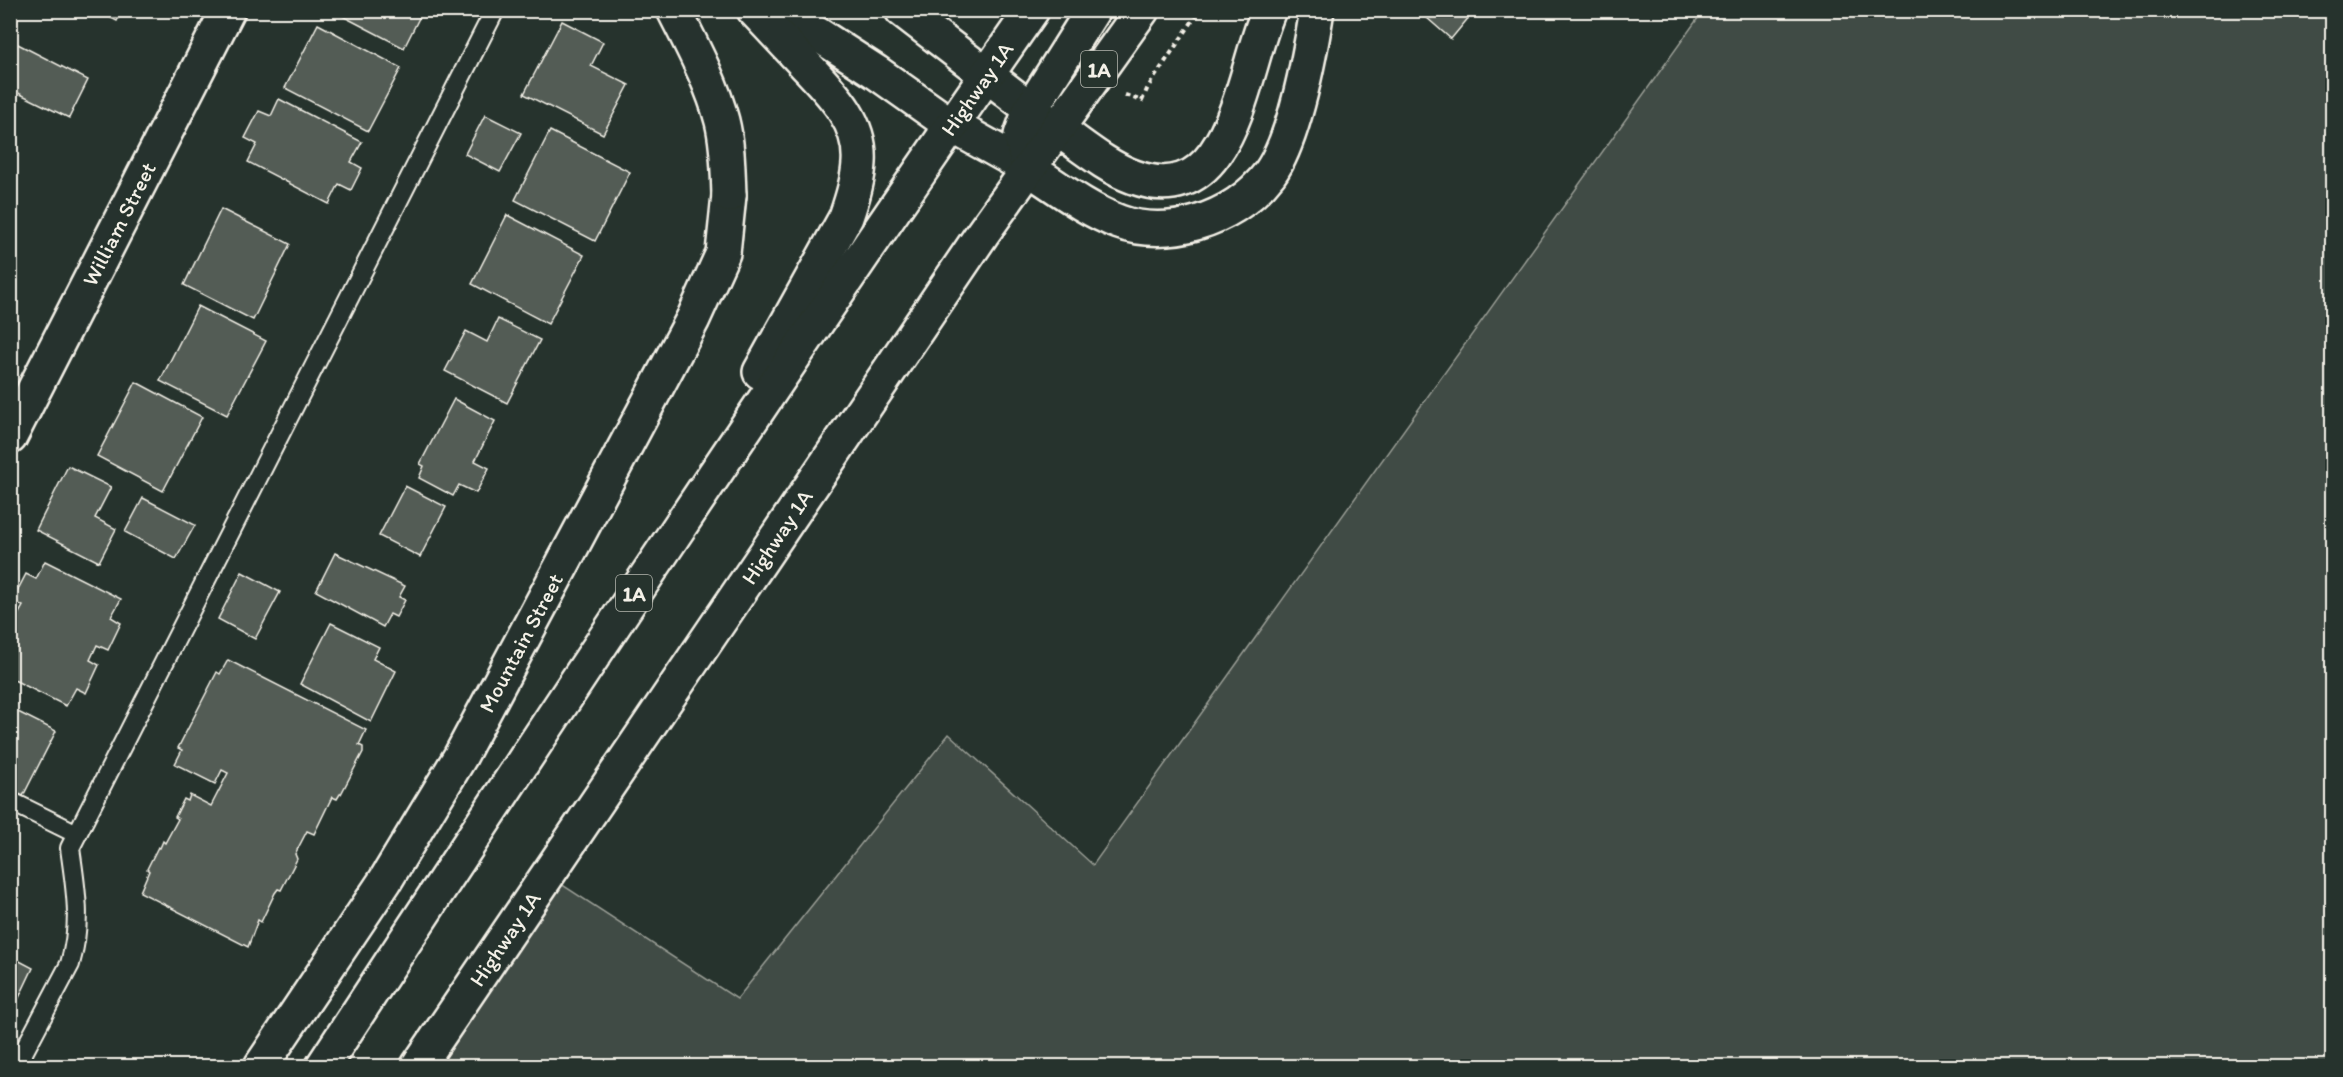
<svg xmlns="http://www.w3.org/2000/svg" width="2343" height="1077" viewBox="0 0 2343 1077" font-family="Itim,sans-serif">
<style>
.green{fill:#414b45;stroke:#9a9e96;stroke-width:1.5}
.building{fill:#525c55;stroke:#f4f1e8;stroke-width:1.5}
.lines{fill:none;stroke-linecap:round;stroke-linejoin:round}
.lane-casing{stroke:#f4f1e8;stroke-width:22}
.street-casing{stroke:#f4f1e8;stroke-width:38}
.secondary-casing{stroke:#f4f1e8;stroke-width:38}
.primary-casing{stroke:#f4f1e8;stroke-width:38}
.path{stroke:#f4f1e8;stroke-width:4;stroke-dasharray:4.5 4.5;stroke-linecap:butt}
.lane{stroke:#26332d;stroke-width:18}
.street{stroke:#26332d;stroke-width:33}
.secondary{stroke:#26332d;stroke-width:33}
.primary{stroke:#26332d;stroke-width:33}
.labels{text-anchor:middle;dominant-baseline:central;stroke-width:5;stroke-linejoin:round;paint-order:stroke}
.shield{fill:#26332d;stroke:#b6b8b0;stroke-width:1.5}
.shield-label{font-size:21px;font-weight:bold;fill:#f4f1e8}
.street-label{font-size:22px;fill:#f4f1e8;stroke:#26332d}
</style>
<rect width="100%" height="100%" fill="#26332d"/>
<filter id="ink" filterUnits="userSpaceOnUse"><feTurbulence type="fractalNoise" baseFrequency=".0167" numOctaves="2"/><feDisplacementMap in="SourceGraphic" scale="12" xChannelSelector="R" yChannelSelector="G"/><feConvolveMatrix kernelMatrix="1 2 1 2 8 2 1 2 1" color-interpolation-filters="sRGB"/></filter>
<g filter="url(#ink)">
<!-- green -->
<path class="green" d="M1703,11h629v1055h-1897l123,-184 179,117 212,-265 144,131z"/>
<!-- building -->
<g class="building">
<path d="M96,10h27l-6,11z"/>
<path d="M331,10h92l-19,38z"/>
<path d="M1418,10h57l-24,29z"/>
<path d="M562,21l41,21 -12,24 38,19 -26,49 -79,-40z"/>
<path d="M318,24l83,44 -33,63 -83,-43z"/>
<path d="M10,40l78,40 -19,38 -59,-29z"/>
<path d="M279,99l83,43 -11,20 11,6 -11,22 -12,-6 -10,20 -81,-42 9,-18 -12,-6 14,-27 12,5z"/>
<path d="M485,115l36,18 -21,39 -35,-18z"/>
<path d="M10,118l9,5 -9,15z"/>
<path d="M550,131l80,41 -35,69 -80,-41z"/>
<path d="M221,209l69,35 -37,76 -69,-35z"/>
<path d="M507,215l77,40 -36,69 -76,-40z"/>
<path d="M198,306l68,35 -39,74 -67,-34z"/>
<path d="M498,319l42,21 -33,63 -62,-32 21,-40 21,11z"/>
<path d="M136,382l66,35 -39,74 -66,-35z"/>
<path d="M454,399l41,22 -20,40 14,7 -13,25 -17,-8 -6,11 -34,-18 5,-12 -4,-2z"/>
<path d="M68,466l43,21 -16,31 21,11 -17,33 -63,-32z"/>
<path d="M405,486l41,21 -26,50 -41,-21z"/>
<path d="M143,498l52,27 -19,34 -51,-27z"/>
<path d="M335,553l70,33 -6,11 6,3 -9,17 -6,-3 -7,13 -67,-36z"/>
<path d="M45,561l76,38 -10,18 10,6 -13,27 -11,-5 -7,15 9,5 -13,28 -10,-5 -10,18 -56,-28v-58l4,2 9,-16 -11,-5 14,-27 10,5z"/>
<path d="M242,572l38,20 -25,47 -37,-20z"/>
<path d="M331,623l48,24 -6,12 23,12 -25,51 -71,-38z"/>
<path d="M228,660l138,70 -7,15 4,2v5l-22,42h-1l-3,5 -5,-2 -18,37 -7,-3 -12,23 2,5 -16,31 -3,-1 -3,4 -14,29 -3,-2 -10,27 -108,-55 9,-21 -2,-2 11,-22 2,1 3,-7 2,2 13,-24 -3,-2 9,-18 4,2 2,-6 21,11 17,-33 -6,-3 -7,14 -40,-20 7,-14 -4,-2 39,-76 3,2z"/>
<path d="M10,708l46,23 -33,65 -13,-6z"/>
<path d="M10,956l23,12 -19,40 -4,-1z"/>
</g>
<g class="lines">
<defs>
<g id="lane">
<path d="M10,801l67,33"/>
<path d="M16,1066l54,-102c12,-42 6,-73 0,-116l425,-838"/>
</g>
<g id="street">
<path d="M1056,128c25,17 50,39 78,49 99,36 108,-107 135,-167"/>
<path d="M1028,168c29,19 59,42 91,54 24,9 53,8 77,1 30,-9 55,-25 74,-50 25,-35 40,-119 47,-163"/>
<path d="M10,437l218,-427"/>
<path d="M261,1066l124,-185 75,-124 233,-438 30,-66 6,-58"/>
</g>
<g id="secondary">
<path d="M674,10c18,36 38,73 48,111 6,24 6,50 7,74"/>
<path d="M780,10l96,62 75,53 77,43"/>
<path d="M902,10l151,116"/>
</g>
<g id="primary">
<path d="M754,10c16,17 32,34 48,51 27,29 60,59 57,102 -1,19 -7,37 -13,54l-86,155"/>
<path d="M1028,168l-7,-33 9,-25 63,-100"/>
<path d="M323,1066c232,-354 466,-708 709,-1056"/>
<path d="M418,1066l564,-832 160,-224"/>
</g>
</defs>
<!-- lane casing -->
<use href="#lane" class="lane-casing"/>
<!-- street casing -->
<use href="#street" class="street-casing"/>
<!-- secondary casing -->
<use href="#secondary" class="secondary-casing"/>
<!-- primary casing -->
<use href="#primary" class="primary-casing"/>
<!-- path -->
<path class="path" d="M1125,95l17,6 6,-14 52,-77"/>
<!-- lane -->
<use href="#lane" class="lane"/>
<!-- street -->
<use href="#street" class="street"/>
<!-- secondary -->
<use href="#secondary" class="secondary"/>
<!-- primary -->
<use href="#primary" class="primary"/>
</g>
</g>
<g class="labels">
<!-- shield labels -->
<g class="shield">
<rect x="1081" y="51" width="36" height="36" rx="4.5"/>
<rect x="616" y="575" width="36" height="36" rx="4.5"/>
</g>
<g class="shield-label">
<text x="1099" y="69">1A</text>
<text x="634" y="593">1A</text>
</g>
<!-- street labels -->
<g class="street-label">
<text transform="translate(977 89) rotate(-55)">Highway 1A</text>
<text transform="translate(119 224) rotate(-63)">William Street</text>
<text transform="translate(777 537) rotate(-56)">Highway 1A</text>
<text transform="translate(521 643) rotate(-62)">Mountain Street</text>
<text transform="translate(505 939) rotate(-56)">Highway 1A</text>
</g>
</g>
<!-- margin -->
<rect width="2343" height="1077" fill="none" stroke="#26332d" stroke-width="36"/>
<rect x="18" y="18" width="2307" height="1041" fill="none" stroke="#f4f1e8" stroke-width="2" filter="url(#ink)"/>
</svg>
